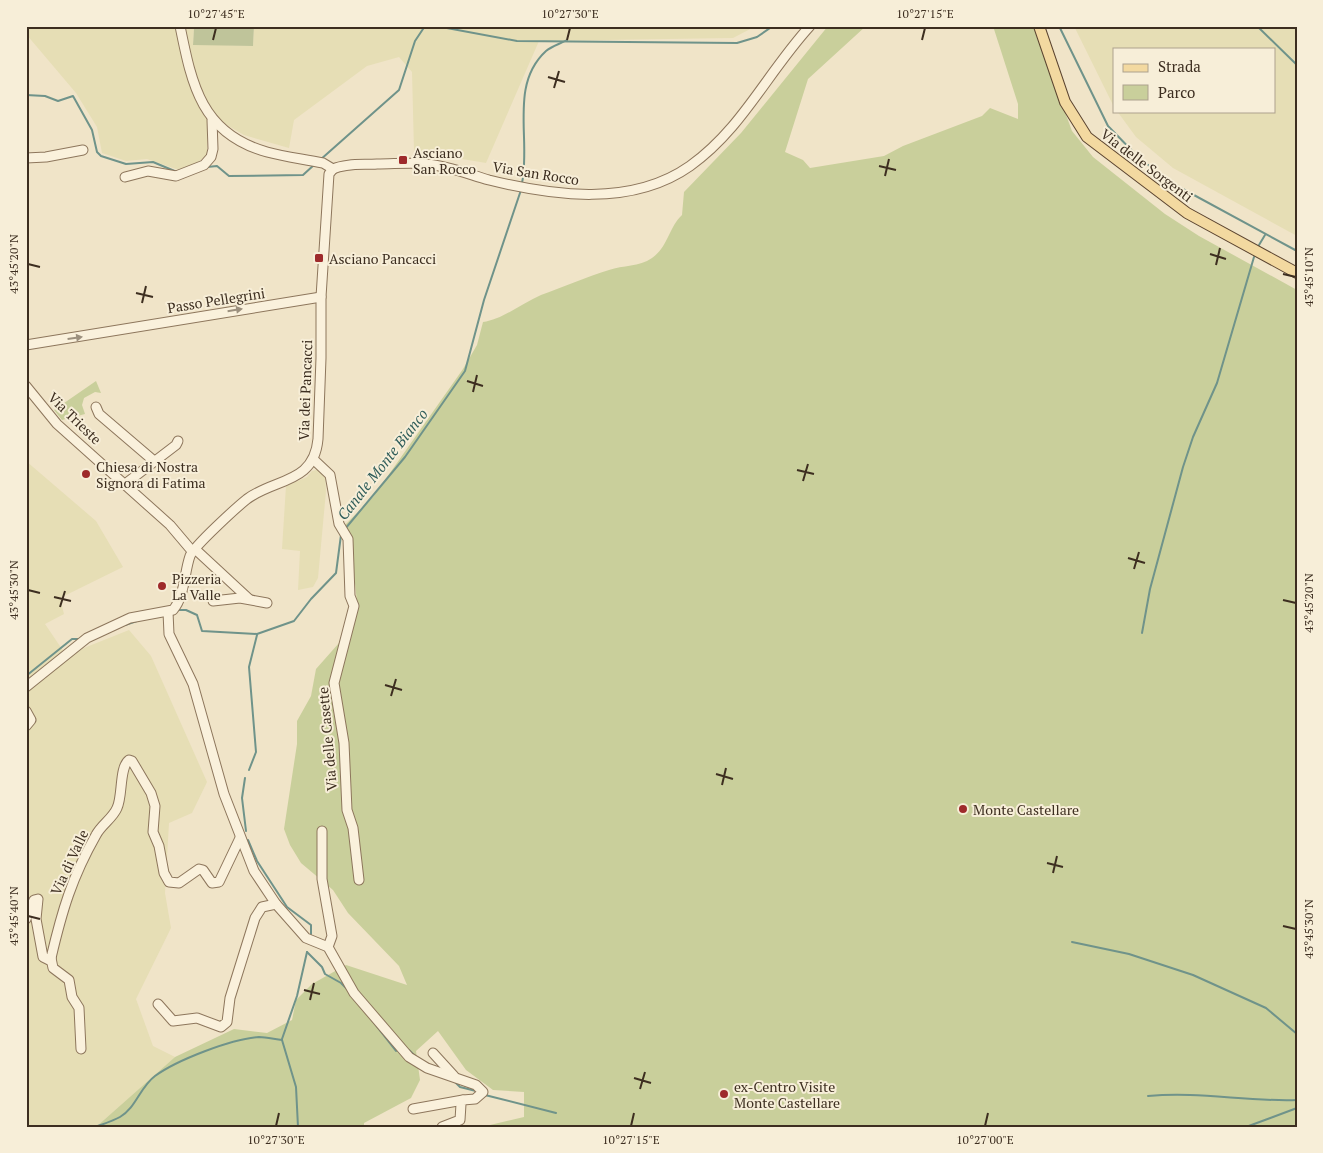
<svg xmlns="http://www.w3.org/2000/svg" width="1323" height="1153" viewBox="0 0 1323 1153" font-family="'PT Serif',serif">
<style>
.farmland{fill:#e6deb5}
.green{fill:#c9cf9b}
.cemetery{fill:#bfc49a}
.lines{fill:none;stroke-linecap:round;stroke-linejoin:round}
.stream{stroke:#6f938a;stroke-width:2}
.minor-casing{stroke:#8d765c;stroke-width:11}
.major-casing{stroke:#5b4430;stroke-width:12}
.minor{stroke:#faf1dc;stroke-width:9}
.major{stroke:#f3d9a0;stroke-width:10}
.oneway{fill:#9c907e}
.ticks{fill:none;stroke:#3d2e20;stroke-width:2}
.poi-dot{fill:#9e2a2b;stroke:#f7eed8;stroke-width:2}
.labels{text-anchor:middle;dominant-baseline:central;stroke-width:4;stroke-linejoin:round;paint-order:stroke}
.poi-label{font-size:14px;fill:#3d2e20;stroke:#f7eed8;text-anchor:start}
.street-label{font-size:14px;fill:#3d2e20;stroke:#f7eed8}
.water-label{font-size:15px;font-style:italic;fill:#2f5d5a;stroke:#f7eed8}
.neatline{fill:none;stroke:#3d2e20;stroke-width:2}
.ticks-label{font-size:12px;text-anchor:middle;fill:#3d2e20}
</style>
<rect width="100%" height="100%" fill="#f0e4c8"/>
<!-- farmland -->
<g class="farmland">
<path d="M26,26h160l8,1 -1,17 60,2 1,-20h502l-23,12 -194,3 -53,122 -72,-12 -2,-79 -13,-15 -32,9 -73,54 -5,28 -45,-13 -31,-18 -6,6v32l-17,13 -11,2 -32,-11 -21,2 -24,-8 -5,-26 -21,-34 -50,-59z"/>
<path d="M1074,26h223v210l-124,-68 -37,-31 -19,-26h157v-62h-160v58z"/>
<path d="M26,461l70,60 27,46 -63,31 4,16 -19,10 23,34 16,-10 45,-18 22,26 56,126 -15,31 -23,10 -4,70 6,35 -35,71 17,47 22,11 -79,70h-70z"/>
<path d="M320,469l5,5 1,17 -8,87 -5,9 -15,3 2,-39 -18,-2 4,-63 21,-9 5,-6z"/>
</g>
<!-- green -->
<g class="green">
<path d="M828,26h38l-58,53 -23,73 18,8 7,8 74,-12 19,-10 79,-30 8,-8 28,11v-15l-25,-78h40l39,105 21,26 72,57 34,22 98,54v837h-807v-2l34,-8v-25l-31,-2 -27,-20 -28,-39 -22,20 4,29 -9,18 -47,25v4h-268l79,-70 59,-28 33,4 25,-13 4,-20 16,-16 34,-19 61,20 -8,-19 -51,-53 -15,-23 -32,-27 -11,-18 -6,-16 13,-85v-23l14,-25 5,-27 23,-26 6,-19 12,-22 -6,-56 -8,-19 30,-30 90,-128 14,-24 6,-23c19,-2 39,-19 58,-27 22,-8 45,-18 68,-25 14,-5 30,-3 43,-12 16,-11 17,-31 30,-43l2,-23 57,-59z"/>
<path d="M96,381l5,12 -6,-1 -11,6 -2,7 3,9 -23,6 -8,-10z"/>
</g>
<!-- cemetery -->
<path class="cemetery" d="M254,26l-1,20 -60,-1 1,-17 -8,-1z"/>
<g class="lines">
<!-- stream -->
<g class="stream">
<path d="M436,26l81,15 220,2 20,-6 16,-11"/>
<path d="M1059,26l49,100 33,34 40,28 116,63"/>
<path d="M1257,26l40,39"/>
<path d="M26,95l19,1 13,5 15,-5 19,34 5,22 4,4 25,8 27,-2 24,10"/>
<path d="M320,160l79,-70 16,-49 10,-15"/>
<path d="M207,167l10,-1 12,10 74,-1 12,-11"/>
<path d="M522,183c9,-44 -13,-98 24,-132 6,-5 14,-7 21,-11"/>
<path d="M1259,245l6,-10"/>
<path d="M345,529l60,-72 60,-86 19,-71 37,-110"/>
<path d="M178,610h8l11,5 5,16 55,3 37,-13 17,-22 25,-26 5,-38"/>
<path d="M125,625l12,-4"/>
<path d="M1142,633l8,-44 33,-122 10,-30 24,-54 37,-126"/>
<path d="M26,676l46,-37h7"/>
<path d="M249,770l7,-18 -7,-85 8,-32"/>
<path d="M245,778l-3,20 4,33"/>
<path d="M248,840l9,21 30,46 24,18v9"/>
<path d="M1072,942l57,12 64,21 73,33 31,26"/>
<path d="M307,952l15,15 3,7 16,9 7,7"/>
<path d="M371,1019l25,32"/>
<path d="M282,1039l15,-43 10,-44"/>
<path d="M282,1040l14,47 2,40"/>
<path d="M409,1050l6,6"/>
<path d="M454,1081l6,6 16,4"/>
<path d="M485,1095l71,18"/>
<path d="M1148,1096c52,-5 98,6 149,4"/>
<path d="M95,1127c8,-3 18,-6 25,-10 16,-9 20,-30 35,-41 22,-16 76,-37 104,-39 7,0 15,2 23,3"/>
<path d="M1246,1127l51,-19"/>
</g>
<defs>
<g id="minor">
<path d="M180,26c12,60 22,108 87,126 18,5 37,7 56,11l10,6"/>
<path d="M26,158l20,-1 37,-7"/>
<path d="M333,169c13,-6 30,-4 44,-5 17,0 34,-2 50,0 21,2 41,10 62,16 64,16 143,27 201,-14 52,-37 77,-93 120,-140"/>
<path d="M125,177l23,-6 28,5 28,-11 7,-8 2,-8 -1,-29"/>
<path d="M26,345l295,-48"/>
<path d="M26,386l31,38 113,101 22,26"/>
<path d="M96,407l3,7 55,47"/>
<path d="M313,459l17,16 9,49 9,15 2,57 4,10 -20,77 10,60 3,67 6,18 6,52"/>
<path d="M125,484l51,-39 2,-4"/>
<path d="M195,549l54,50"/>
<path d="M213,601l27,-3 27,5"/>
<path d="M168,612l1,22 24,50 31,110 30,77 22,33 30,34 22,9 26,46 55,64 18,11 49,17 7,7 -8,7 -12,1 -2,4 -1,16 -18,7"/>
<path d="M26,687l61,-49 43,-20 43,-8c12,-14 11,-37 17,-54 4,-10 47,-49 57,-57 28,-21 67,-15 71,-60l3,-81v-61l8,-123 4,-5"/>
<path d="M26,711l5,9 -5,6"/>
<path d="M322,831v48l10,57 -4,11"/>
<path d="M26,919l8,-19 4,-1 -2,20 7,38 6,3 2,-2c11,-47 21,-81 45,-123 5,-10 17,-17 21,-27 6,-12 2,-41 12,-48l3,1 19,32 4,13 -2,26 6,14 5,27 5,9 10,1 20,-14 4,1 9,13 7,-1 21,-44"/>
<path d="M51,958l2,10 16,12 3,17 7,11 2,41"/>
<path d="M158,1004l15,17 24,-3 24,9 6,-5 3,-24 25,-80 7,-11 14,-3"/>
<path d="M433,1053l21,23"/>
<path d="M413,1109l50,-9"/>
</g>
<path id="major" d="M1039,26l26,76 22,35 100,76 110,60"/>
</defs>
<!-- minor casing -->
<use href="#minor" class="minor-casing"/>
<!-- major casing -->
<use href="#major" class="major-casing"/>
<!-- minor -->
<use href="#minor" class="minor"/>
<!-- major -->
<use href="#major" class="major"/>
</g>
<!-- one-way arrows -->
<defs><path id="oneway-solid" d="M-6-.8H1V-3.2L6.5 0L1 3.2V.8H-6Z" transform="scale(1.25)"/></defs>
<g class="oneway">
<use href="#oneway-solid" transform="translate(235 310) rotate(-9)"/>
<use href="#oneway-solid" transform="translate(75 338) rotate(-8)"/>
</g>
<!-- ticks -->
<path class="ticks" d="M213,40l3,-12M567,40l3,-12M922,40l3,-12M548,77l17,5M554,88l5,-17M879,166l17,4M885,176l4,-17M1210,254l16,5M28,264l12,3M1216,265l4,-17M1283,274l13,3M136,293l17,4M142,303l4,-17M467,381l16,5M473,392l4,-17M797,470l17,4M803,481l5,-17M1128,558l17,5M1134,569l5,-17M28,590l12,3M54,597l17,4M1283,600l13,3M60,607l5,-16M385,685l17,5M391,696l5,-17M716,774l17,5M722,785l4,-17M1047,863l16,4M1053,873l4,-17M28,916l12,3M1283,926l13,3M304,990l16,4M310,1000l4,-17M634,1078l17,5M640,1089l5,-17M276,1126l3,-13M631,1126l3,-13M985,1126l3,-13"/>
<!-- markers -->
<g class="poi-dot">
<rect x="398" y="155" width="10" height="10" rx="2.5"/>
<rect x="314" y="253" width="10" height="10" rx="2.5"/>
<circle cx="86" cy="474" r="5"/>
<circle cx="162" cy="586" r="5"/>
<circle cx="963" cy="809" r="5"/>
<circle cx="724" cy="1094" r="5"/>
</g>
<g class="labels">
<!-- poi labels -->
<g class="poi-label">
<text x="413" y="152">Asciano<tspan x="413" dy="16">San Rocco</tspan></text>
<text x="329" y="258">Asciano Pancacci</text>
<text x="96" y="466">Chiesa di Nostra<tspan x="96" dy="16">Signora di Fatima</tspan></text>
<text x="172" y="578">Pizzeria<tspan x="172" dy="16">La Valle</tspan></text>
<text x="973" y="809">Monte Castellare</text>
<text x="734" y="1086">ex-Centro Visite<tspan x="734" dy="16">Monte Castellare</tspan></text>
</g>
<!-- street labels -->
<g class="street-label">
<text transform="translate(1147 165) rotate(37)">Via delle Sorgenti</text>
<text transform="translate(536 173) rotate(9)">Via San Rocco</text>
<text transform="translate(216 300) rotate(-9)">Passo Pellegrini</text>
<text transform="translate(305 390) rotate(-88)">Via dei Pancacci</text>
<text transform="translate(75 418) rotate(44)">Via Trieste</text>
<text transform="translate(327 739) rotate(-95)">Via delle Casette</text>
<text transform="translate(69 862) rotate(-65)">Via di Valle</text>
</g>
<!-- water labels -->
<g class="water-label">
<text transform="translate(382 464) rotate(-52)">Canale Monte Bianco</text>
</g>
</g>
<!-- border -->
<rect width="1323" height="1153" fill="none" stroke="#f7eed8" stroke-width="55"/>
<!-- legend -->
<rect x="1113" y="48" width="162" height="65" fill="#f7eed8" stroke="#ada18e"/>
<rect x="1123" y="64" width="25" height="8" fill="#f3d9a0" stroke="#ada18e"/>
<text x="1158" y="72" font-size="15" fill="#3d2e20">Strada</text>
<rect x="1123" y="85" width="25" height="15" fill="#c9cf9b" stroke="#ada18e"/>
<text x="1158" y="98" font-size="15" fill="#3d2e20">Parco</text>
<rect x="28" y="28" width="1268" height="1098" class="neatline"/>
<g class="ticks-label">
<text x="216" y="18">10°27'45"E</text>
<text x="570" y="18">10°27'30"E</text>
<text x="925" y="18">10°27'15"E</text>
<text transform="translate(14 264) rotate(-90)" y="4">43°45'20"N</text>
<text transform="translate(1309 277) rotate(-90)" y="4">43°45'10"N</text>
<text transform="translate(14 590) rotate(-90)" y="4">43°45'30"N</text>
<text transform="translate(1309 603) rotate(-90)" y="4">43°45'20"N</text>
<text transform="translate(14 916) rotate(-90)" y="4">43°45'40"N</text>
<text transform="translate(1309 929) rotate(-90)" y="4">43°45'30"N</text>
<text x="276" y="1144">10°27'30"E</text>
<text x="631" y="1144">10°27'15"E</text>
<text x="985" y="1144">10°27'00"E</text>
</g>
</svg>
